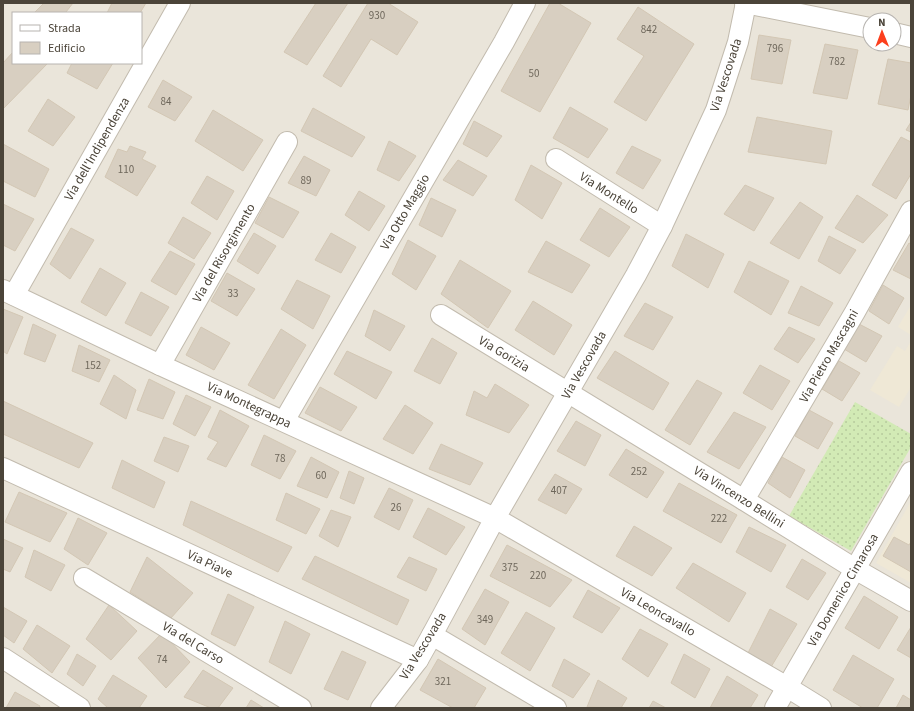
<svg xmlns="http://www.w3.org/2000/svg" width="914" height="711" viewBox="0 0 914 711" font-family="'Source Sans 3',sans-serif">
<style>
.residential{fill:#eae5da;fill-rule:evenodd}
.education{fill:#efe8d6}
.grass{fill:url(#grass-dots)}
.building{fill:#d8cfc1;stroke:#d3c7b4}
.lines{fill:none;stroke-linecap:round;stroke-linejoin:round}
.minor-casing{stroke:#c2bbae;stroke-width:22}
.minor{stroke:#fff;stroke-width:20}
.labels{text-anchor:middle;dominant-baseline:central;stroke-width:3;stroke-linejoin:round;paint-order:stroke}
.number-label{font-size:11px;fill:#6e675b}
.street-label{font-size:13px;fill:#4b4439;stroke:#fff}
</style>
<defs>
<pattern id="grass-dots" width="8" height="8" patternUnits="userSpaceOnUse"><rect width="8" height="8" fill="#d2eab5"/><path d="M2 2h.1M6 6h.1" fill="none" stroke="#b6ca9c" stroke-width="1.8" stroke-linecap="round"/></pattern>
</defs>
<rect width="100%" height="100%" fill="#f6f3ec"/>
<!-- residential -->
<path class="residential" d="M3,3h908v705h-908zM13,13h128v50h-128zM870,20h24v24h-24z"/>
<!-- education -->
<g class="education">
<path d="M911,305v30l-13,-8z"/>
<path d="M911,341v46l-12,20 -29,-17 27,-44 8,5z"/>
<path d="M911,501v82l-35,-20z"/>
</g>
<!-- grass -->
<path class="grass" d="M855,402l56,32v13l-60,104 -62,-35z"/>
<!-- building -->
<g class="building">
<path d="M44,3h29l-7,9 2,1h-34z"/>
<path d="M112,3h34l-6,10h-33z"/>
<path d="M316,3h32l-41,62 -23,-13z"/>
<path d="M368,3h20l30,19 -21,33 -26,-16 -30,48 -18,-11z"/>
<path d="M550,3h8l33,20 -51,89 -39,-21z"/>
<path d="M638,7l56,37 -48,77 -32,-19 30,-46 -27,-17z"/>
<path d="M759,35l32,5 -9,44 -31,-5z"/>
<path d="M825,44l33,6 -11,49 -34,-6z"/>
<path d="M13,52v11h35l-45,46v-46z"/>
<path d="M888,59l23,4v32l-3,15 -30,-6z"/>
<path d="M72,63h41l-16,26 -30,-16z"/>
<path d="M163,80l29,17 -17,24 -27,-14z"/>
<path d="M48,99l27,18 -22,29 -25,-15z"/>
<path d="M570,107l38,22 -20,29 -35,-20z"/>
<path d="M313,108l52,29 -13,20 -51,-26z"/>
<path d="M213,110l50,30 -20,31 -48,-30z"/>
<path d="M757,117l75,14 -6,33 -78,-12z"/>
<path d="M474,121l28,15 -15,21 -24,-13z"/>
<path d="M911,122v10l-5,-2z"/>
<path d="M901,137l10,5v32l-15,25 -24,-14z"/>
<path d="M389,141l27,15 -17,25 -22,-11z"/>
<path d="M3,144l46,25 -14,28 -32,-16z"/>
<path d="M130,146l16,6 -4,7 14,7 -19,30 -32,-19 13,-28 9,3z"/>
<path d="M632,146l29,14 -18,29 -27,-16z"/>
<path d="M304,156l26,14 -14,26 -28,-13z"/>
<path d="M458,160l29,16 -14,20 -30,-16z"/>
<path d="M531,165l31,18 -20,36 -27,-19z"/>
<path d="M207,176l27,15 -17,29 -26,-17z"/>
<path d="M745,185l29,13 -20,33 -30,-17z"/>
<path d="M359,191l26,15 -16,25 -24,-16z"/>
<path d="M857,195l31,20 -25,28 -28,-15z"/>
<path d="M269,197l30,15 -16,26 -28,-15z"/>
<path d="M431,198l25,12 -14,27 -23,-12z"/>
<path d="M800,202l23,15 -24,42 -29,-16z"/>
<path d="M3,204l31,15 -19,32 -12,-6z"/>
<path d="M600,208l30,19 -21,30 -29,-17z"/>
<path d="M183,217l28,16 -17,26 -26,-16z"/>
<path d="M71,228l23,12 -24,39 -20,-15z"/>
<path d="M254,233l22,13 -18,28 -21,-13z"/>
<path d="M331,233l25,14 -15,26 -26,-13z"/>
<path d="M686,234l38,20 -16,34 -36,-22z"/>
<path d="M829,236l27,14 -16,24 -22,-13z"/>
<path d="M408,240l28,16 -20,34 -24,-16z"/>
<path d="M546,241l44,24 -18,28 -44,-21z"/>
<path d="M909,243l2,1v35l-18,-9z"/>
<path d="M170,251l25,13 -19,31 -25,-14z"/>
<path d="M460,260l51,31 -23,37 -47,-34z"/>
<path d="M749,261l40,20 -18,34 -37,-23z"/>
<path d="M100,268l26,15 -20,33 -25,-14z"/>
<path d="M227,273l28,16 -18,27 -26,-15z"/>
<path d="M297,280l33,16 -17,33 -32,-20z"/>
<path d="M883,285l21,13 -15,26 -20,-13z"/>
<path d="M801,286l32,17 -14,23 -31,-13z"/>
<path d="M141,292l28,15 -18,29 -26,-13z"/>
<path d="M533,301l39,24 -18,30 -39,-25z"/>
<path d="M645,303l28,14 -20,33 -29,-14z"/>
<path d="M3,309l20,8 -16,37 -4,-3z"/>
<path d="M374,310l31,16 -15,25 -25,-15z"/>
<path d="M33,324l23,11 -11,27 -21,-8z"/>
<path d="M859,324l23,12 -16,26 -22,-13z"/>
<path d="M201,327l29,16 -16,27 -28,-15z"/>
<path d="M789,327l26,12 -17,24 -24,-14z"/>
<path d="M281,329l25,16 -32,54 -26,-14z"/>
<path d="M432,338l25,15 -17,31 -26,-13z"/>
<path d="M79,345l31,15 -11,22 -27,-11z"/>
<path d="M347,351l45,21 -16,27 -42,-25z"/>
<path d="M615,351l54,32 -16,27 -56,-32z"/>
<path d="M839,361l21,12 -18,28 -20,-12z"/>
<path d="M760,365l30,16 -18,29 -29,-17z"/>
<path d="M114,375l22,15 -10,29 -26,-15z"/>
<path d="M149,379l26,13 -12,27 -26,-9z"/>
<path d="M697,380l25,13 -32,52 -25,-15z"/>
<path d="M495,384l34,21 -20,28 -43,-18 8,-24 13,7z"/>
<path d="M320,387l37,20 -16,24 -36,-18z"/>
<path d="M186,395l25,12 -16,29 -22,-12z"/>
<path d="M3,401l90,42 -14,25 -76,-34z"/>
<path d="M405,405l28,18 -20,31 -30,-15z"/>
<path d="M220,410l29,16 -23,41 -19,-8 11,-17 -10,-5z"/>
<path d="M809,410l24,13 -15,26 -23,-13z"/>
<path d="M734,412l32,15 -27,42 -32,-17z"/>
<path d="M576,421l25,14 -16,31 -28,-15z"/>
<path d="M264,435l32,16 -16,28 -29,-14z"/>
<path d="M164,437l25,9 -11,26 -24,-11z"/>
<path d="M441,444l42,19 -13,22 -41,-16z"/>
<path d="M626,449l38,23 -17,26 -38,-23z"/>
<path d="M311,457l28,15 -12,26 -30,-12z"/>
<path d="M782,457l23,13 -15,28 -22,-15z"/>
<path d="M122,460l43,22 -11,26 -42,-20z"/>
<path d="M349,471l15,7 -10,26 -14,-6z"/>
<path d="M555,474l27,15 -16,25 -28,-14z"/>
<path d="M679,483l58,32 -16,28 -58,-32z"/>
<path d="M389,488l24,12 -14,30 -25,-13z"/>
<path d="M19,492l48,21 -17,29 -45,-20z"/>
<path d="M286,493l34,16 -14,25 -30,-14z"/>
<path d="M191,501l101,46 -14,25 -95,-47z"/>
<path d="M428,508l37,19 -19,28 -33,-18z"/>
<path d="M331,510l20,7 -13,30 -19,-11z"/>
<path d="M78,518l29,15 -19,32 -24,-16z"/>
<path d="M634,526l38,22 -20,28 -36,-20z"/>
<path d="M749,527l37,18 -15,27 -35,-20z"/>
<path d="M894,537l15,8 2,-3v30l-28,-16z"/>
<path d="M3,539l20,9 -13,24 -7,-3z"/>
<path d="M507,545l65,35 -22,27 -60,-31z"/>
<path d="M34,550l31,15 -14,26 -26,-14z"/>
<path d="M315,556l94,44 -12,25 -95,-46z"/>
<path d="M147,557l46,36 -22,25 -41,-26z"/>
<path d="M409,557l28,12 -11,22 -29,-14z"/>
<path d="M802,559l24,14 -18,27 -22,-13z"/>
<path d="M693,563l53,30 -17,29 -53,-34z"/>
<path d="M485,589l24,13 -24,43 -23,-16z"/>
<path d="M588,590l32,18 -18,25 -29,-16z"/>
<path d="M228,594l26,13 -19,39 -24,-12z"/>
<path d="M864,596l34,21 -19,32 -34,-21z"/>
<path d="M109,605l28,26 -26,29 -25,-21z"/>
<path d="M3,607l24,14 -13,22 -11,-8z"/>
<path d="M770,609l27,15 -26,43 -23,-14z"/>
<path d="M526,612l29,16 -25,43 -29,-18z"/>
<path d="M285,621l25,13 -19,40 -22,-12z"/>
<path d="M37,625l33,21 -18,27 -29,-24z"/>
<path d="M911,627v31l-14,-8z"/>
<path d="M640,629l28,15 -20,33 -26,-18z"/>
<path d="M162,633l28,29 -24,26 -28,-30z"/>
<path d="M342,651l24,11 -18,38 -24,-11z"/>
<path d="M77,654l19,12 -13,20 -16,-12z"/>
<path d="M684,654l26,15 -15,29 -24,-15z"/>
<path d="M853,655l41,24 -17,29h-14l-30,-18z"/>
<path d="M438,659l48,29 -12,20h-21l-33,-18z"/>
<path d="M564,659l26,15 -17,24 -21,-12z"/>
<path d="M203,670l30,18 -15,20h-7l-27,-11z"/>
<path d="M113,675l34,21 -8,12h-31l-10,-9z"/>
<path d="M727,676l31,19 -8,13h-40z"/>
<path d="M598,680l29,18 -6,10 -34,-1z"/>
<path d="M15,692l25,14 -1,2h-33z"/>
<path d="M903,695l8,5v8h-15z"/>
<path d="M251,700l13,8h-18z"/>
<path d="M653,701l13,7h-17z"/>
</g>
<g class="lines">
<defs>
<g id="minor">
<path d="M745,3l125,25"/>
<path d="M894,33l17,4"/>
<path d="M556,159l106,67"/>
<path d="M3,290l157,75 335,153 292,169 34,21"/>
<path d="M14,295l166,-292"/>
<path d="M441,315l303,185 111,69 56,32"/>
<path d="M160,365l127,-223"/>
<path d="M284,421l220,-379 21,-39"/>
<path d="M3,468l415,192"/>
<path d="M744,500l111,-188 56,-101"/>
<path d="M84,578l217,130"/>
<path d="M432,635l124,73"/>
<path d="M3,658l77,50"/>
<path d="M381,708l37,-48 14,-25 63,-117 141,-243 26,-49 54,-116 22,-68 8,-39"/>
<path d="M775,708l136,-236"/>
</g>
</defs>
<!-- minor casing -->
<use href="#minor" class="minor-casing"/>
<!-- minor -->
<use href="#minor" class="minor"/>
</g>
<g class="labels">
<!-- number labels -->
<g class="number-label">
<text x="377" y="15">930</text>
<text x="649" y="29">842</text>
<text x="775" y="48">796</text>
<text x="837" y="61">782</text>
<text x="534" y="73">50</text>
<text x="166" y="101">84</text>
<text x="126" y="169">110</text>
<text x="306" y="180">89</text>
<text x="233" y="293">33</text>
<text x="93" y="365">152</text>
<text x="280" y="458">78</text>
<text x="639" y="471">252</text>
<text x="321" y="475">60</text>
<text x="559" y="490">407</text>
<text x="396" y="507">26</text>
<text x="719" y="518">222</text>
<text x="510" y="567">375</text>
<text x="538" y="575">220</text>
<text x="485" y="619">349</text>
<text x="162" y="659">74</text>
<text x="443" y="681">321</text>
</g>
<!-- street labels -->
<g class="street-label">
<text transform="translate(726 75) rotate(-72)">Via Vescovada</text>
<text transform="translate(97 149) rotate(-60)">Via dell'Indipendenza</text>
<text transform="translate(609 193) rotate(32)">Via Montello</text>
<text transform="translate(405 212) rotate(-60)">Via Otto Maggio</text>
<text transform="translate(224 253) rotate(-60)">Via del Risorgimento</text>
<text transform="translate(504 354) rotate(31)">Via Gorizia</text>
<text transform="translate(829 356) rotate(-60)">Via Pietro Mascagni</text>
<text transform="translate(584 365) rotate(-60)">Via Vescovada</text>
<text transform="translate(249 405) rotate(25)">Via Montegrappa</text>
<text transform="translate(739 497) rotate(32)">Via Vincenzo Bellini</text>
<text transform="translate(210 564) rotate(25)">Via Piave</text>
<text transform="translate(843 590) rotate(-60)">Via Domenico Cimarosa</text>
<text transform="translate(658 612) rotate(30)">Via Leoncavallo</text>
<text transform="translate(193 643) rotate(31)">Via del Carso</text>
<text transform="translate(423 646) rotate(-58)">Via Vescovada</text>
</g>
</g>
<!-- border -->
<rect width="914" height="711" fill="none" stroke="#4b4439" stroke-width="8"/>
<!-- legend -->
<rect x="12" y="12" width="130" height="52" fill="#ffffff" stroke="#b7b4b0"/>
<rect x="20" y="25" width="20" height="6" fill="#ffffff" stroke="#b7b4b0"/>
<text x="48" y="32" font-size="12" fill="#4b4439">Strada</text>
<rect x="20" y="42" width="20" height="12" fill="#d8cfc1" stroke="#b7b4b0"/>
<text x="48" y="52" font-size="12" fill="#4b4439">Edificio</text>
<!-- north arrow -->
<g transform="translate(882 32) rotate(359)"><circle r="19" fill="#ffffff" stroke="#b7b4b0"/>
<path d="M0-3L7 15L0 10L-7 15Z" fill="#fc3f1d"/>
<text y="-6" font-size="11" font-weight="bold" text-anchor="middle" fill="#4b4439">N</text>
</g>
</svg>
